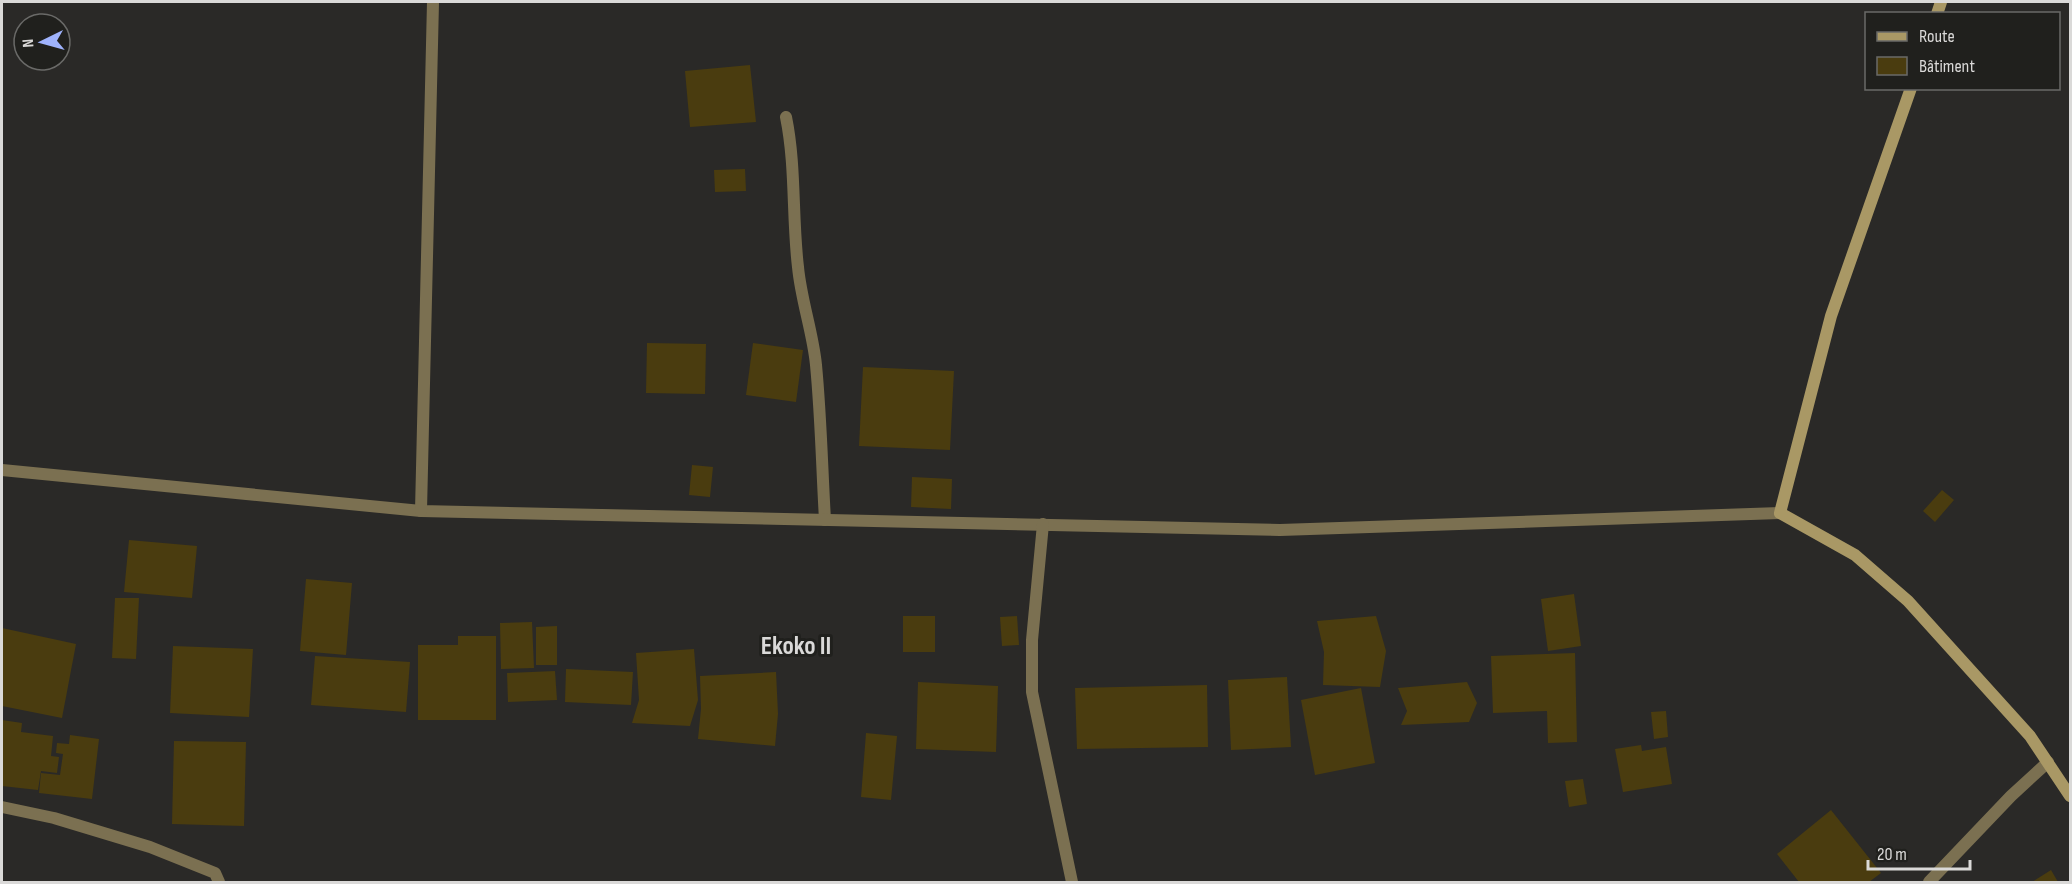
<svg xmlns="http://www.w3.org/2000/svg" width="2072" height="884" viewBox="0 0 2072 884" font-family="'Sofia Sans Condensed',sans-serif">
<style>
.building{fill:#4a3c0f}
.lines{fill:none;stroke-linecap:round;stroke-linejoin:round}
.minor{stroke:#7b7051;stroke-width:12}
.secondary{stroke:#a99865;stroke-width:12}
.labels{text-anchor:middle;dominant-baseline:central;stroke-width:6;stroke-linejoin:round;paint-order:stroke}
.quarter-label{font-size:26px;font-weight:bold;fill:#dad9d8;stroke:#20201d}
</style>
<rect width="100%" height="100%" fill="#2a2927"/>
<!-- building -->
<g class="building">
<path d="M750,65l6,57 -66,5 -5,-56z"/>
<path d="M745,169l1,22 -31,1 -1,-22z"/>
<path d="M647,343l59,1 -1,50 -59,-1z"/>
<path d="M753,343l50,7 -7,52 -50,-7z"/>
<path d="M863,367l91,4 -4,79 -91,-4z"/>
<path d="M692,465l21,2 -3,30 -21,-2z"/>
<path d="M912,477l40,2 -1,30 -40,-2z"/>
<path d="M1942,490l12,10 -19,22 -12,-11z"/>
<path d="M129,540l68,6 -5,52 -68,-6z"/>
<path d="M306,579l46,4 -6,72 -46,-4z"/>
<path d="M1574,594l7,52 -33,5 -7,-52z"/>
<path d="M115,598h24l-3,61 -24,-1z"/>
<rect x="903" y="616" width="32" height="36"/>
<path d="M1017,616l2,29 -17,1 -2,-29z"/>
<path d="M1376,616l10,35 -6,36 -57,-2 1,-33 -7,-31z"/>
<path d="M532,622l2,46 -33,1 -1,-46z"/>
<path d="M557,626v39h-21v-38z"/>
<path d="M2,628l74,16 -14,74 -60,-12z"/>
<path d="M458,636h38v84h-78v-75h40z"/>
<path d="M173,646l80,3 -4,68 -79,-4z"/>
<path d="M694,649l4,51 -8,26 -58,-3 7,-23 -3,-47z"/>
<path d="M1575,653l2,89 -29,1 -1,-32 -54,2 -2,-57z"/>
<path d="M315,656l95,6 -4,50 -95,-7z"/>
<path d="M566,669l67,3 -2,33 -66,-3z"/>
<path d="M555,671l2,29 -49,2 -1,-29z"/>
<path d="M776,672l2,42 -3,32 -77,-7 3,-30 -1,-33z"/>
<path d="M1287,677l4,70 -60,3 -3,-70z"/>
<path d="M918,682l80,4 -2,66 -80,-3z"/>
<path d="M1467,682l10,21 -8,19 -68,3 6,-14 -9,-23z"/>
<path d="M1207,685l1,62 -131,2 -2,-61z"/>
<path d="M1361,688l14,75 -60,12 -14,-75z"/>
<path d="M1666,711l2,26 -14,2 -3,-27z"/>
<path d="M2,720l20,3 -1,9 32,4 -2,20 8,1 -2,16 -16,-2 -3,19 -36,-4z"/>
<path d="M866,733l31,3 -6,64 -30,-3z"/>
<path d="M70,735l29,4 -7,60 -53,-6 2,-20 19,2 3,-21 -7,-1 1,-10 12,1z"/>
<path d="M174,741l72,1 -2,84 -72,-2z"/>
<path d="M1641,745l1,6 24,-4 6,37 -49,8 -8,-43z"/>
<path d="M1583,779l4,25 -18,3 -4,-26z"/>
<path d="M1831,810l50,63 -12,9h-70l-22,-28z"/>
<path d="M2051,870l7,12h-26z"/>
</g>
<g class="lines">
<!-- minor -->
<g class="minor">
<path d="M786,117c10,49 6,100 12,150 3,33 15,66 18,98 5,52 6,104 9,155"/>
<path d="M2,470l419,41 859,19 500,-17"/>
<path d="M421,511l12,-509"/>
<path d="M1043,524l-11,116v52l40,190"/>
<path d="M2,807l52,11 96,29 65,26 4,9"/>
<path d="M1929,882l82,-86 37,-34"/>
</g>
<!-- secondary -->
<g class="secondary">
<path d="M1937,14l4,-12"/>
<path d="M1911,88l-80,228 -51,197 75,42 53,46 122,135 40,60"/>
</g>
</g>
<g class="labels">
<!-- quarter labels -->
<g class="quarter-label">
<text x="796" y="646">Ekoko II</text>
</g>
</g>
<!-- border -->
<rect width="2072" height="884" fill="none" stroke="#dad9d8" stroke-width="6"/>
<!-- legend -->
<rect x="1865" y="12" width="195" height="78" fill="#20201d" stroke="#6a6a68" stroke-width="1.5"/>
<rect x="1877" y="32" width="30" height="9" fill="#a99865" stroke="#6a6a68" stroke-width="1.5"/>
<text x="1919" y="42" font-size="18" fill="#dad9d8">Route</text>
<rect x="1877" y="57" width="30" height="18" fill="#4a3c0f" stroke="#6a6a68" stroke-width="1.5"/>
<text x="1919" y="72" font-size="18" fill="#dad9d8">Bâtiment</text>
<!-- north arrow -->
<g transform="translate(42 42) rotate(265)"><circle r="28" fill="#20201d" stroke="#6a6a68" stroke-width="1.5"/>
<path d="M0-4.5L10 22L0 15L-10 22Z" fill="#9fb3fd"/>
<text y="-9" font-size="16" font-weight="bold" text-anchor="middle" fill="#dad9d8">N</text>
</g>
<!-- scale -->
<path d="M1868 860v9h102v-9" fill="none" stroke="#dad9d8" stroke-width="3"/>
<text x="1877" y="860" font-size="18" fill="#dad9d8" stroke="#20201d" stroke-width="4.5" paint-order="stroke">20 m</text>
</svg>
